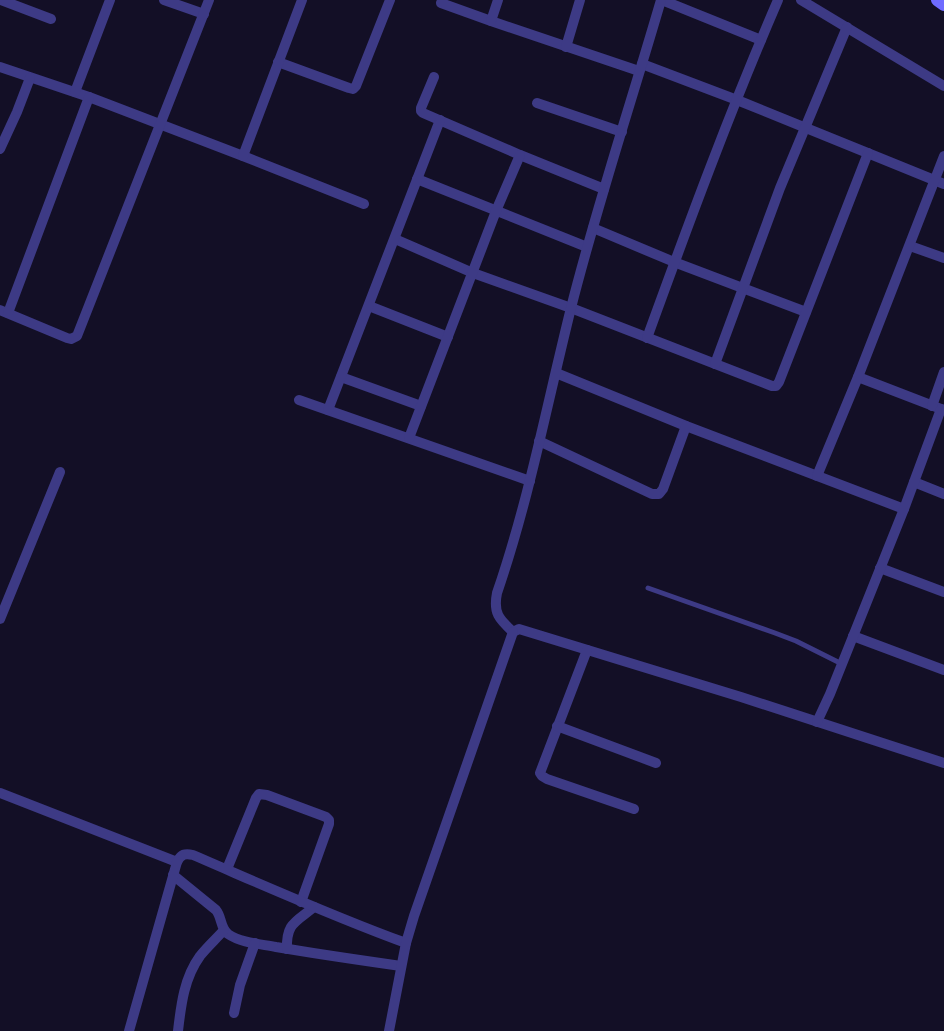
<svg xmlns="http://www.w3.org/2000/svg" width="944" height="1031" viewBox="0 0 944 1031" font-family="'Golos Text',sans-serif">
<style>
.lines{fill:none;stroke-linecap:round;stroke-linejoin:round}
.lane{stroke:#3d3a85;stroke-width:5}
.street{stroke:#3d3a85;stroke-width:10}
.secondary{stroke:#6f6bff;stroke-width:12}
</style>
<rect width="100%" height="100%" fill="#130f26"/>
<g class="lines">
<!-- lane -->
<path class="lane" d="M648,588l127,45 21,8 46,23"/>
<!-- street -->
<g class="street">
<path d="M1,0l50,19"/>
<path d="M164,0l40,14"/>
<path d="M662,0l99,40"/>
<path d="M801,0l143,86"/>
<path d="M441,3l50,18 148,50"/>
<path d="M491,21l7,-21"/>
<path d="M566,47l14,-47"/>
<path d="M278,62l71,26 4,1 3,-3 34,-86"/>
<path d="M642,64l95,36 207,84"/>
<path d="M0,67l89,30 154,59 121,48"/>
<path d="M434,77l-13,31v3l2,2 97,42 84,34"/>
<path d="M75,92l35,-92"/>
<path d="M537,103l85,29"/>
<path d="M0,149l17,-37 13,-34"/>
<path d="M243,156l59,-156"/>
<path d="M417,179l170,68"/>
<path d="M593,228l81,34 132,50"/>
<path d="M395,239l78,34 98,35 201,78h4l3,-4 89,-229"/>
<path d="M910,246l34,12"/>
<path d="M369,306l79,31"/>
<path d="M0,310l67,28 4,1 6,-3 132,-336"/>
<path d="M8,313l81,-216"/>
<path d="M647,338c41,-113 83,-227 131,-338"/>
<path d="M715,364l65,-176 67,-161"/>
<path d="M556,373l130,53 218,83"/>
<path d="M341,377l80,29"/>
<path d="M858,377l86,33"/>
<path d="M299,400l231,81"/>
<path d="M932,406l12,-34"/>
<path d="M328,410l112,-290"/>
<path d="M409,438l87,-227 24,-56"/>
<path d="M539,441l113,53h7l4,-5 23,-63"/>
<path d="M817,476l41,-99 86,-221"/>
<path d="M914,482l30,12"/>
<path d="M880,568l64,24"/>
<path d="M0,619l60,-147"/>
<path d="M513,632c-14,-13 -20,-19 -16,-39 32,-93 50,-189 74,-285 26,-103 60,-205 90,-308"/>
<path d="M513,632l6,-3 222,68 203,66"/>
<path d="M853,636l91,34"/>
<path d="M587,650l-47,123 2,3 5,3 87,30"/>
<path d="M817,722l13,-28 74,-185 37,-100"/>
<path d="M557,726l99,37"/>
<path d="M0,793l177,69"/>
<path d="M227,869l29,-71 3,-4 8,1 59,22 3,3v4l-28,78"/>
<path d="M173,875l43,35c6,7 4,18 12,24 13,9 33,10 48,13 41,7 83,13 125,19"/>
<path d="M287,949c-1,-26 9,-27 27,-42"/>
<path d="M234,1013l6,-28 15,-42"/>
<path d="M129,1031l48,-169c4,-8 8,-9 16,-7 70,30 141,62 213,88"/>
<path d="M178,1031c3,-26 6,-53 22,-75 7,-9 16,-17 24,-26"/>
<path d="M389,1031l17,-88 8,-27 99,-284"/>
</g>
<!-- secondary -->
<path class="secondary" d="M937,0l7,5"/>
</g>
</svg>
